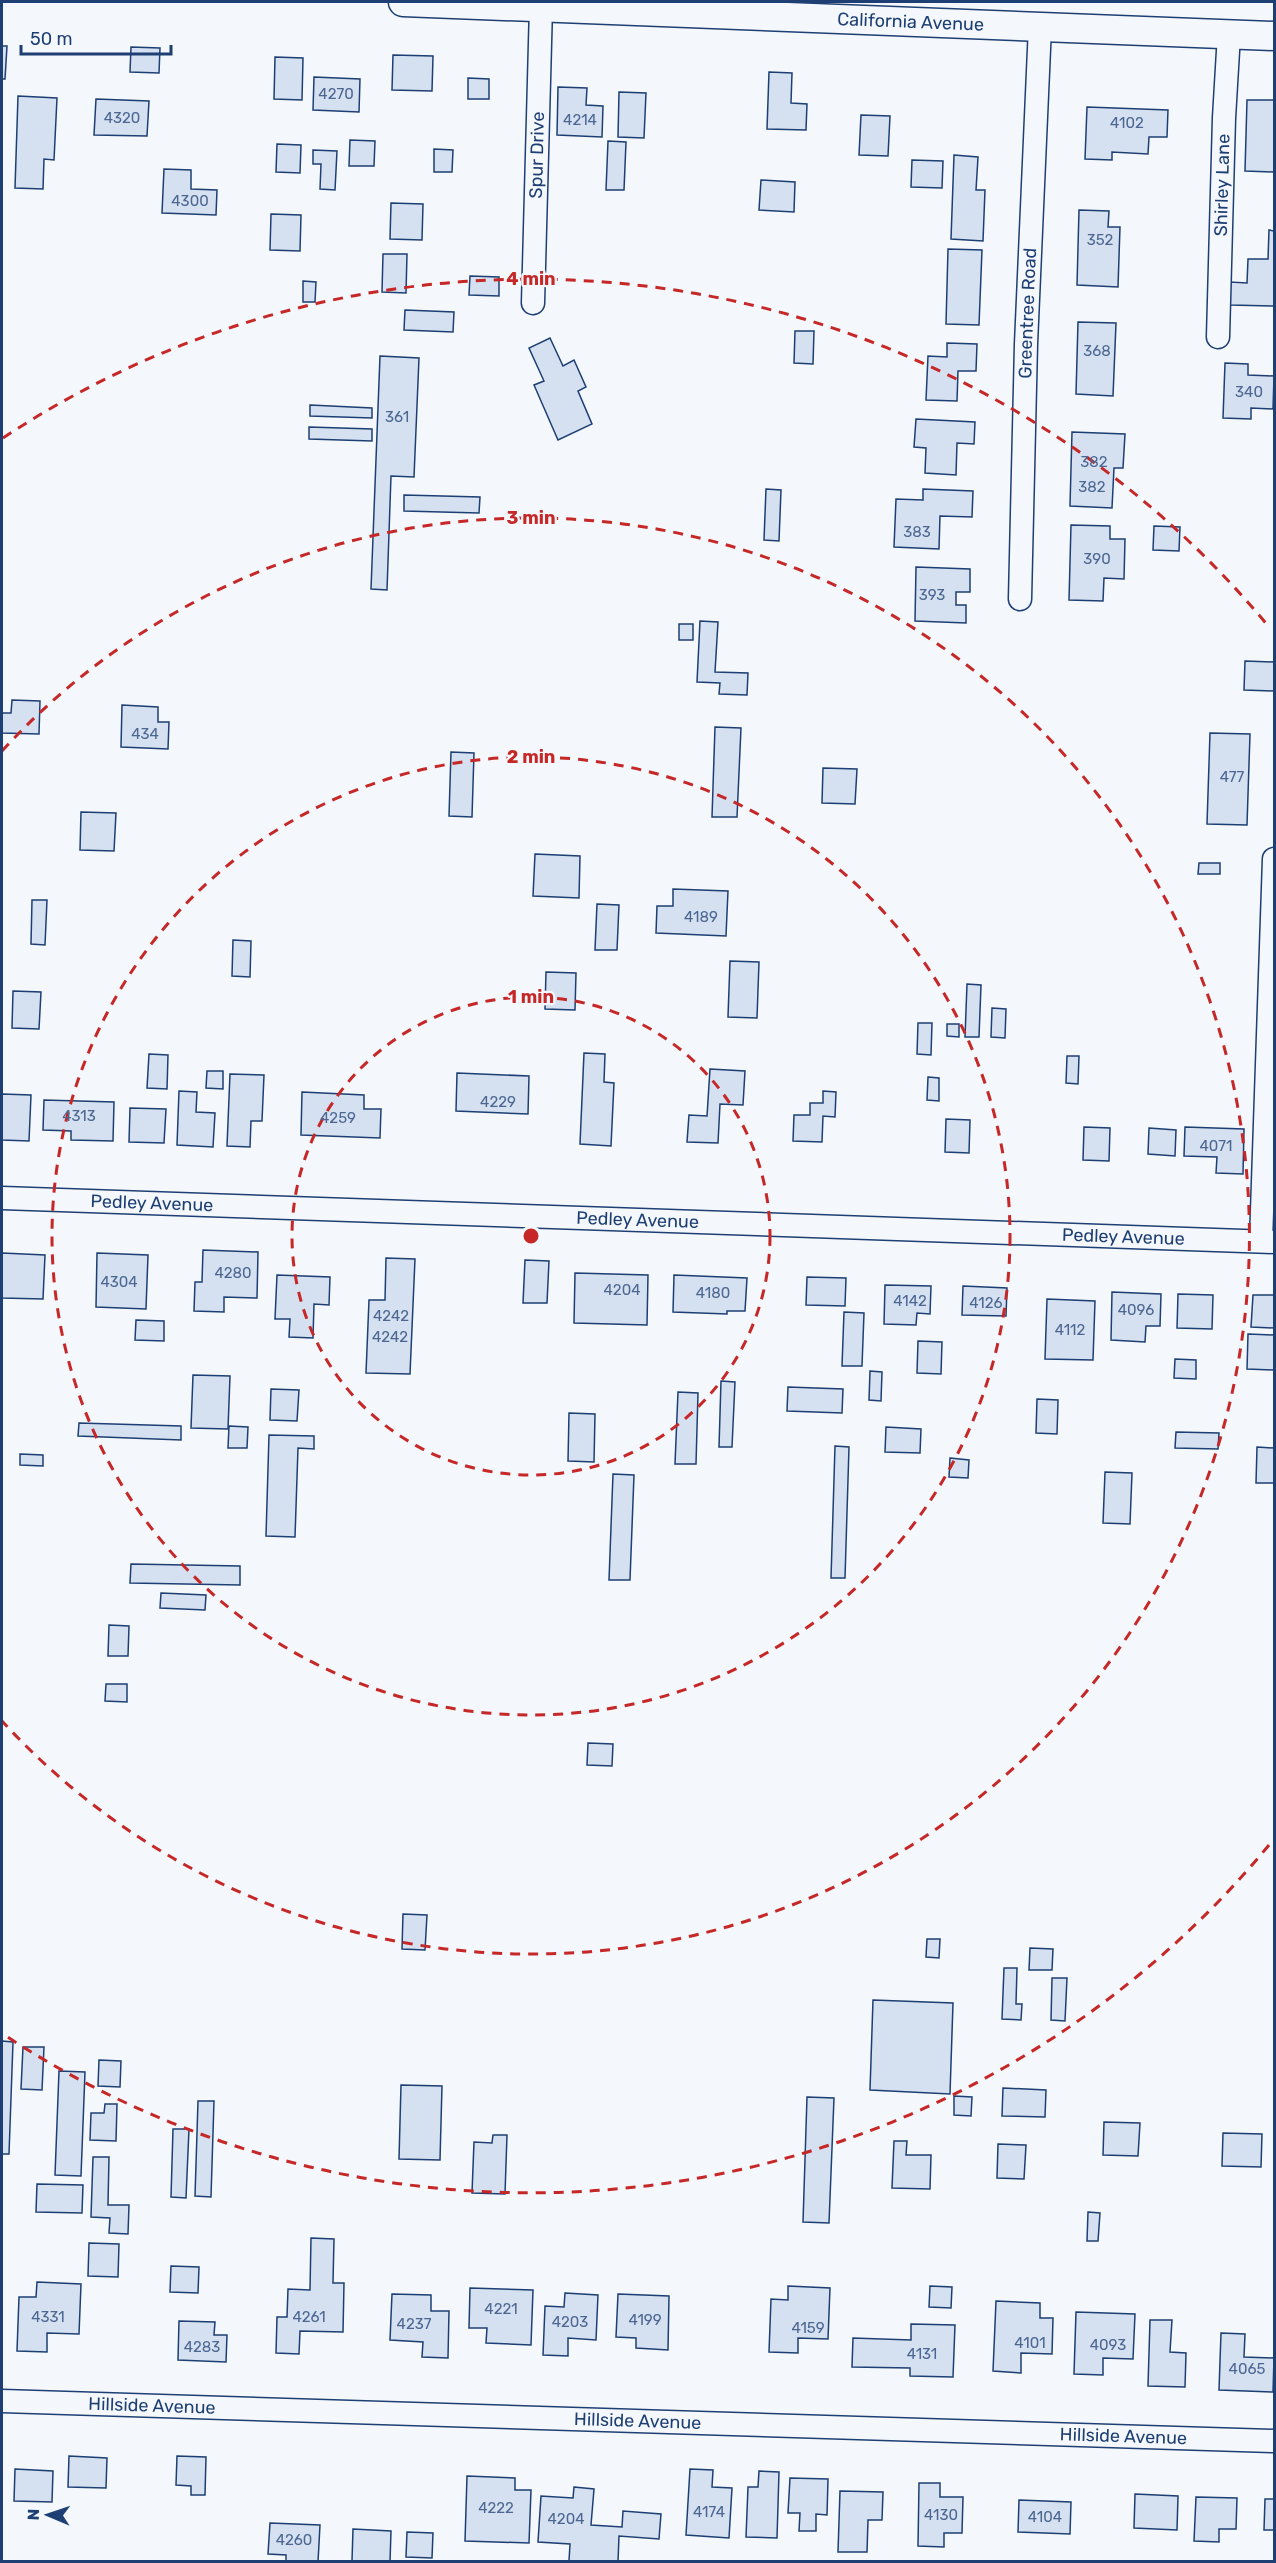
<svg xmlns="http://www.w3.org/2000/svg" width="1276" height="2563" viewBox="0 0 1276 2563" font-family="Rubik,sans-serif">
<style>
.building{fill:#d5e0f0;stroke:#1d3f73;stroke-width:1.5}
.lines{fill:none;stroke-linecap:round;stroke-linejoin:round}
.minor-casing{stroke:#1d3f73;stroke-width:25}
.major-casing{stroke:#1d3f73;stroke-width:31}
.minor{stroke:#f4f7fb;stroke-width:22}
.major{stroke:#f4f7fb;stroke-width:28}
.ring{fill:none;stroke:#c62828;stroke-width:3;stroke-dasharray:10 8}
.labels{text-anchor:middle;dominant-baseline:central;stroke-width:4.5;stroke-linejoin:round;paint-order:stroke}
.number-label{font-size:15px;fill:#4b6792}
.street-label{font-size:18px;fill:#1d3f73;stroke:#f4f7fb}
.centre{fill:#c62828;stroke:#f4f7fb;stroke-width:3}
.ring-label{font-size:18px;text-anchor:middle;font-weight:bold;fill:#c62828;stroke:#f4f7fb;stroke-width:4.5;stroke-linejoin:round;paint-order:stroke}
</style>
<rect width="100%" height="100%" fill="#f4f7fb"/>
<!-- building -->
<g class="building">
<path d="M2,46h5l-2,33h-3z"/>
<path d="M131,47l29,1 -1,25 -29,-1z"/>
<path d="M393,55l40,1 -1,35 -40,-1z"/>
<path d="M275,57l28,1 -1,42 -28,-1z"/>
<path d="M769,72l23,1 -1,30 16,1 -1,26 -39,-1z"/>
<path d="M314,77l46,2 -1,33 -46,-2z"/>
<path d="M468,78l21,1v20h-21z"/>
<path d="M558,87l29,1 -1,17 17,1 -1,31 -45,-2z"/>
<path d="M619,92l27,1 -2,45 -26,-1z"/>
<path d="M18,96l39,2 -3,62 -10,-1 -1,30 -28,-1z"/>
<path d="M96,99l53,2 -2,35 -53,-1z"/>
<path d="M1247,100h27v72l-29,-1z"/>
<path d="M1087,107l81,3 -1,27h-18l-1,17 -36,-2v8l-27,-1z"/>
<path d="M861,115l29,1 -2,40 -29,-1z"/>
<path d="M350,140l25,1 -1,25h-25z"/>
<path d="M608,141l18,1 -2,48h-18z"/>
<path d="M277,144l24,1 -1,28 -24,-1z"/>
<path d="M434,149l19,1 -1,22h-18z"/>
<path d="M313,150l24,1 -2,39 -15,-1 1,-25h-8z"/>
<path d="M954,155l24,2 -2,33h9l-2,51 -32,-2z"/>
<path d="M912,160l31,1 -1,27 -31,-1z"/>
<path d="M164,169l27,1v19l26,1 -1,25 -54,-2z"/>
<path d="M761,180l34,2 -1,30 -35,-2z"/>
<path d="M391,203l32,1 -1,36 -32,-1z"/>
<path d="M1079,210l30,1 -1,16h12l-2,60 -41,-2z"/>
<path d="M271,214l30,1 -1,36 -30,-1z"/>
<path d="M1269,230l5,1v75l-44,-1v-23l17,1 1,-24h20z"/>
<path d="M948,249l34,1 -3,75 -33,-1z"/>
<path d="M383,254h24l-1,39 -24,-1z"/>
<path d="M470,276l29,1v19l-30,-1z"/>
<path d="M303,281l13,1 -1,20h-12z"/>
<path d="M405,310l49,2 -1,20 -49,-2z"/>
<path d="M1078,322l38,1 -3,73 -37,-2z"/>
<path d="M795,331h19l-1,33 -19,-1z"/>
<path d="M550,338l13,28 11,-6 12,27 -8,4 14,33 -34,16 -24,-55 10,-4 -15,-33z"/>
<path d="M947,343l30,1 -1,27h-18l-1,30 -31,-1 2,-44 19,1z"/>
<path d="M380,356l39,2 -5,119 -23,-1 -4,114 -16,-1z"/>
<path d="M1225,363l23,1v11l26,1 -1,33 -22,-1v11l-28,-1z"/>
<path d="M310,405l62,3v10l-62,-2z"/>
<path d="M916,419l59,3 -1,22 -17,-1 -1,32 -31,-2 1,-25 -12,-1z"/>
<path d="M309,427l63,2v12l-63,-2z"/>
<path d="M1072,432l53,2 -2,34h-9l-2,40 -42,-2z"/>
<path d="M766,489l15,1 -2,51 -15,-1z"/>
<path d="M923,489l50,2 -1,26 -32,-1 -1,33 -45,-2 2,-48 27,1z"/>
<path d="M404,495l76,2 -1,16 -75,-2z"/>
<path d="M1071,525l39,1v13h15l-1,40 -20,-1 -1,23 -34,-1z"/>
<path d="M1154,526l26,1 -1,24 -26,-1z"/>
<path d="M916,567l54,2v23h-14v13h10v18l-51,-2z"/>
<path d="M700,621l18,1 -3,50 33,1 -1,22 -28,-1 1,-11 -23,-1z"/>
<rect x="679" y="624" width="14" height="16"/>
<path d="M1245,661l29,1v29l-30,-1z"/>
<path d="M12,700l28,1 -1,33 -37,-1v-20h9z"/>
<path d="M122,705l36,2v15h11l-1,27 -47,-2z"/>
<path d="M715,727l26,1 -4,89h-25z"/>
<path d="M1210,733l40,1 -3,91 -40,-1z"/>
<path d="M451,752l23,1 -2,64 -23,-1z"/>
<path d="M823,768l34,1 -2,35 -33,-1z"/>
<path d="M81,812l35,1 -2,38 -34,-1z"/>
<path d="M535,854l45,2 -1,42 -46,-2z"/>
<path d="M1199,863h21v11h-22z"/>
<path d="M673,889l55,2 -2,45 -70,-3 1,-27h16z"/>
<path d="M32,900h15l-2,45 -14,-1z"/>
<path d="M597,904l22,1 -2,45h-22z"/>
<path d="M233,940l18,1 -1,36 -18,-1z"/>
<path d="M730,961l29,1 -2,56 -29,-1z"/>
<path d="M546,972l30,1 -1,37 -30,-1z"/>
<path d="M967,984l14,1 -2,52h-14z"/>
<path d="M13,991l28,1 -2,37 -27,-1z"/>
<path d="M992,1008l14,1 -1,29 -14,-1z"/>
<path d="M918,1023h14l-1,32 -14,-1z"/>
<path d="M947,1024h12v13l-12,-1z"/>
<path d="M584,1053l21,1 -1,28 10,1 -3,63 -31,-2z"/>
<path d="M149,1054l19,1 -1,34 -20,-1z"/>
<path d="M1067,1056h12l-1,28 -12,-1z"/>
<path d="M710,1069l35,2 -2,34 -23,-1 -2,39 -31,-1 2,-27 18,1z"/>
<path d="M207,1071h16v18l-17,-1z"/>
<path d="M457,1073l72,3 -1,38 -72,-3z"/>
<path d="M230,1074l34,1 -2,46h-11l-1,26 -23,-1z"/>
<path d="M928,1077l11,1v23l-12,-1z"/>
<path d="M179,1091l18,1 -1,20 19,1 -2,34 -36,-2z"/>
<path d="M823,1091l13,1 -1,25 -12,-1 -1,26 -29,-1 1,-26h16v-12h13z"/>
<path d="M302,1092l62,3v14h17l-1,29 -79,-3z"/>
<path d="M2,1094l29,1 -2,46 -27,-1z"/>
<path d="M44,1100l70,2 -1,39 -42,-1v-9l-28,-1z"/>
<path d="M130,1108l36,1 -2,34 -35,-1z"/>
<path d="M946,1119l24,1 -1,33 -24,-1z"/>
<path d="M1084,1127l26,1 -1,33 -26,-1z"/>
<path d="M1185,1127l59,2 -1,45 -27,-1 1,-16 -33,-1z"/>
<path d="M1149,1128l27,2 -1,26 -27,-2z"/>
<path d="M203,1250l55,2 -1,46 -33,-1v15l-30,-1 1,-29h7z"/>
<path d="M2,1253l43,2 -2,44 -41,-1z"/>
<path d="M97,1253l51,2 -2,54 -50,-2z"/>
<path d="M386,1258l29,1 -5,115 -44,-1 3,-73h16z"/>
<path d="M525,1260l24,1 -2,42h-24z"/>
<path d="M575,1273l73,2 -1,50 -73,-2z"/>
<path d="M277,1275l53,2 -1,28 -15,-1 -1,34 -24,-1 1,-18h-15z"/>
<path d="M674,1275l73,3 -2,33h-18v3l-54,-2z"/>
<path d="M807,1277l39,1 -1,28 -39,-1z"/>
<path d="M885,1285l46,1 -1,28 -13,-1 -1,12 -32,-1z"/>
<path d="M963,1286l44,2 -1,28 -44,-1z"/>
<path d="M1112,1292l49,2 -1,32h-14l-1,16 -34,-2z"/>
<path d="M1178,1294l35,1 -1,34 -35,-1z"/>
<path d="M1253,1295h21v33l-23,-1z"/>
<path d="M1047,1299l48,2 -2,59 -48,-1z"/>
<path d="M844,1312l20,1 -2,53h-20z"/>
<path d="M136,1320l28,1v20l-29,-1z"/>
<path d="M1248,1334l26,1v35l-27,-1z"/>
<path d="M918,1341l24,1 -1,32 -24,-1z"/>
<path d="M1175,1359l21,1v19l-22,-1z"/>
<path d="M870,1371l12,1 -1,29 -12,-1z"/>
<path d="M193,1375l37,1 -2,53 -37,-1z"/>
<path d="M721,1381l14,1 -3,65h-13z"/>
<path d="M788,1387l55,2 -1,24 -55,-2z"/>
<path d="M271,1389l28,1 -2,31 -27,-1z"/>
<path d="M678,1392l20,1 -2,71h-21z"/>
<path d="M1037,1399l21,1 -1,34 -21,-1z"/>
<path d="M569,1413l26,1 -1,48 -26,-1z"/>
<path d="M79,1423l102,3v14l-103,-4z"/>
<path d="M229,1426l19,1 -1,21h-19z"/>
<path d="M886,1427l35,2 -1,24 -35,-1z"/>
<path d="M1176,1432l43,1 -1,16 -43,-1z"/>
<path d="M269,1435l45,1v13l-16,-1 -3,89 -29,-1z"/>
<path d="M835,1446l14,1 -4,131h-14z"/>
<path d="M1257,1447l17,1v35h-18z"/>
<path d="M20,1454l23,1v11l-23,-1z"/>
<path d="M950,1458l19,2 -1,18 -19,-1z"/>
<path d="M1105,1472l27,1 -2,51 -27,-1z"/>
<path d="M613,1474l21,1 -4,105h-21z"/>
<path d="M131,1564l109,2v19l-110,-2z"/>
<path d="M161,1593l45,2 -1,15 -45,-2z"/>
<path d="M109,1625l20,1 -1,30h-20z"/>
<path d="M106,1684h21v18l-22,-1z"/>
<path d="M588,1743l25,1 -1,22 -25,-1z"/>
<path d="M403,1914l24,1 -2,35 -23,-1z"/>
<path d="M927,1939h13l-1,19 -13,-1z"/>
<path d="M1030,1948l23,1 -1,21h-23z"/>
<path d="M1004,1968h13l-1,36h6l-1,16 -19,-1z"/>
<path d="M1052,1978h15l-2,43 -14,-1z"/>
<path d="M873,2000l80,3 -3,91 -80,-4z"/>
<path d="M2,2041l11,1 -4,112h-7z"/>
<path d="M23,2047h21l-2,43 -21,-1z"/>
<path d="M99,2060l22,1 -1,26 -22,-1z"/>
<path d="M59,2071l26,1 -4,104 -26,-1z"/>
<path d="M401,2085l41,1 -2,74 -41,-1z"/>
<path d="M1003,2088l43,2 -1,27 -43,-1z"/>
<path d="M954,2096l18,1 -1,19 -17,-1z"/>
<path d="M807,2097l27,1 -5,125 -26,-1z"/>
<path d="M198,2101h16l-3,96 -16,-1z"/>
<path d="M105,2104h12l-1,37 -26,-1 1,-27h13z"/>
<path d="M1104,2122l36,1 -2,33 -35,-1z"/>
<path d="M173,2129h16l-3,69 -15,-1z"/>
<path d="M1223,2133l39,1 -1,33 -39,-1z"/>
<path d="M493,2135h14l-2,59 -33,-1 2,-51 18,1z"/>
<path d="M894,2141h13l-1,14h25l-1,34 -38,-1z"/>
<path d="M998,2144l28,1 -2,34 -27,-1z"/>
<path d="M93,2157h16l-1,48h21l-1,29 -19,-1 1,-15 -19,-1z"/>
<path d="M37,2184l46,1 -1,28 -46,-1z"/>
<path d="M1088,2212l12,1 -2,28h-11z"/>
<path d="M311,2238l23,1 -1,44h11l-1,49 -43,-1 -1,23 -23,-1 1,-36h10l1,-28 22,1z"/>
<path d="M89,2243l30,1 -1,33 -30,-1z"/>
<path d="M171,2266l28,1 -1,26 -28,-1z"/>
<path d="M37,2282l44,2 -2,50 -32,-1v19l-30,-1 2,-54h17z"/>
<path d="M788,2286l42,2 -2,51 -30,-1v15l-29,-1 2,-53 17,1z"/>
<path d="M930,2286l22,1 -1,21 -22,-1z"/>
<path d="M470,2288l63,2 -2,55 -45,-2 1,-15h-18z"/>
<path d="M565,2293l33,2 -2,45 -28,-2v18l-25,-1 2,-49 19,1z"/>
<path d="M392,2294l39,1v16h18l-1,47 -26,-1 1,-15 -33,-2z"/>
<path d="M618,2294l51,2 -1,54 -32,-2v-10l-20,-1z"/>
<path d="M996,2301l44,2v15h13l-1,36 -31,-1v20l-28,-2z"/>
<path d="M1076,2312l59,2 -2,45 -30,-1v17l-29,-1z"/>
<path d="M1150,2320h22l-2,32 16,1 -1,34 -37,-1z"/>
<path d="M179,2321l36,1 -1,13h13l-1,27 -48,-2z"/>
<path d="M911,2324l44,1 -2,52 -43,-1v-8l-58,-1 1,-29 58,2z"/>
<path d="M1221,2333l24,1 -1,23 30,1 -1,34 -54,-2z"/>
<path d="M69,2456l38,2 -1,30 -38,-1z"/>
<path d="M177,2456l29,1 -1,38h-14v-9l-15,-1z"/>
<path d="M15,2469l38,2 -1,31 -38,-1z"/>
<path d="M690,2469l23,1 -1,17 20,1 -3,50 -43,-3z"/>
<path d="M759,2471l20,1 -2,66 -31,-1 2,-50h10z"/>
<path d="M467,2476l48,2v12h16l-2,53 -64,-2z"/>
<path d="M790,2478l38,1 -1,36 -11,-1v17h-17l1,-18h-12z"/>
<path d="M919,2483h21v14h23l-1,36h-18v14l-26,-1z"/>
<path d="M574,2487l20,2 -3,36 31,2 1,-16 38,3 -2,25 -40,-3 -1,26 -49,-1 1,-17 -32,-2 3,-46 32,2z"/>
<path d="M840,2491l43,1 -1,28h-14l-1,32h-29z"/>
<path d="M1135,2494l43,2 -1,34 -43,-2z"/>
<path d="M1196,2497l41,1 -1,31h-17v13l-25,-1z"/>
<path d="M1265,2499h9v31h-10z"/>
<path d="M1019,2500l52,2 -1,32 -52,-2z"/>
<path d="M270,2523l50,2 -2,37h-32v-7l-18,-1z"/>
<path d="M353,2529l38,2 -1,31 -38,-1z"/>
<path d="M407,2532l26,1 -1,25 -26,-1z"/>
</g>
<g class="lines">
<defs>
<g id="minor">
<path id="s1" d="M533,303l8,-297"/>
<path id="s2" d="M1218,337l6,-219 5,-84"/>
<path id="s3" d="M1020,599l6,-255 14,-318"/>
<path id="s4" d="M2,1198l1272,44"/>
<path d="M1261,1241l13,-382"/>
<path id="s5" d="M2,2401l1272,40"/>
</g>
<g id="major">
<path id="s6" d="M403,2l871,34"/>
</g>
</defs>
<!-- minor casing -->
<use href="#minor" class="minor-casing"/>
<!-- major casing -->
<use href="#major" class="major-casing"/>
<!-- minor -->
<use href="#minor" class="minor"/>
<!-- major -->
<use href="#major" class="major"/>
</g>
<!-- distance rings -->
<g class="ring">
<circle cx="531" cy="1236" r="239"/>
<circle cx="531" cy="1236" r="479"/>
<path d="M2 751A718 718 0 1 1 2 1721"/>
<path d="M1269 1845A957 957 0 0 1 3 2034M3 438A957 957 0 0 1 1269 627"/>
</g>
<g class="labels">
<!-- number labels -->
<g class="number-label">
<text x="336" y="94">4270</text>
<text x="122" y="118">4320</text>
<text x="580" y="120">4214</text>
<text x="1127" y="123">4102</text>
<text x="190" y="201">4300</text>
<text x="1100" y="240">352</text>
<text x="1097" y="351">368</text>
<text x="1249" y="392">340</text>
<text x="397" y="417">361</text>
<text x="1094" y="462">382</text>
<text x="1092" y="487">382</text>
<text x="917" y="532">383</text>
<text x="1097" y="559">390</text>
<text x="932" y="595">393</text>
<text x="145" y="734">434</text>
<text x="1232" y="777">477</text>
<text x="701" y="917">4189</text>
<text x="498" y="1102">4229</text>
<text x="79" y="1116">4313</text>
<text x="338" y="1118">4259</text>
<text x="1216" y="1146">4071</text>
<text x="233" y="1273">4280</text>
<text x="119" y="1282">4304</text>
<text x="622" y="1290">4204</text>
<text x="713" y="1293">4180</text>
<text x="910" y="1301">4142</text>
<text x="986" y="1303">4126</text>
<text x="1136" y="1310">4096</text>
<text x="391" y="1316">4242</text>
<text x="1070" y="1330">4112</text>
<text x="390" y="1337">4242</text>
<text x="501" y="2309">4221</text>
<text x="48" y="2317">4331</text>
<text x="309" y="2317">4261</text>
<text x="645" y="2320">4199</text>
<text x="570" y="2322">4203</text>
<text x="414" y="2324">4237</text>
<text x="808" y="2328">4159</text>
<text x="1030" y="2343">4101</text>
<text x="1108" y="2345">4093</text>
<text x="202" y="2347">4283</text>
<text x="922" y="2354">4131</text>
<text x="1247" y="2369">4065</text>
<text x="496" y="2508">4222</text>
<text x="709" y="2512">4174</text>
<text x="941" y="2515">4130</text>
<text x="1045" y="2517">4104</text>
<text x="566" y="2519">4204</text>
<text x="294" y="2540">4260</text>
</g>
<!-- street labels -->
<g class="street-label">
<text stroke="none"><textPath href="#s6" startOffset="508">California Avenue</textPath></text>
<text stroke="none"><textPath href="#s1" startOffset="148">Spur Drive</textPath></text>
<text stroke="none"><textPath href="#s2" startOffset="152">Shirley Lane</textPath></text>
<text stroke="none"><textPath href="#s3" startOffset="286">Greentree Road</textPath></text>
<text stroke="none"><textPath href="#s4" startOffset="150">Pedley Avenue</textPath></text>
<text stroke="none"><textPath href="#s4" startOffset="636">Pedley Avenue</textPath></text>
<text stroke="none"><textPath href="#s4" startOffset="1122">Pedley Avenue</textPath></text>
<text stroke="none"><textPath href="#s5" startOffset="150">Hillside Avenue</textPath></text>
<text stroke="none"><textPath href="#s5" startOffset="636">Hillside Avenue</textPath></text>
<text stroke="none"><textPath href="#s5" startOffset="1122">Hillside Avenue</textPath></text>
</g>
</g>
<circle cx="531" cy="1236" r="9" class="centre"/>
<g class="ring-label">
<text x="531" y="285">4 min</text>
<text x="531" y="524">3 min</text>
<text x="531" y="763">2 min</text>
<text x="531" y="1003">1 min</text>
</g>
<!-- border -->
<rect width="1276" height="2563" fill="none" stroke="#1d3f73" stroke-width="6"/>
<!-- north arrow -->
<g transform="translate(48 2515) rotate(272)" stroke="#f4f7fb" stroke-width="4.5" paint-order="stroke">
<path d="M0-4.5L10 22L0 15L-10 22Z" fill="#1d3f73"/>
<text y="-9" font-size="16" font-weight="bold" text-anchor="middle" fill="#1d3f73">N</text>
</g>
<!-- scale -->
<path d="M21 45v9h150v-9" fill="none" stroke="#1d3f73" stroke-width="3"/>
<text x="30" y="45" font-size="18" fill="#1d3f73" stroke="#f4f7fb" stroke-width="4.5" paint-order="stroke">50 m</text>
</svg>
